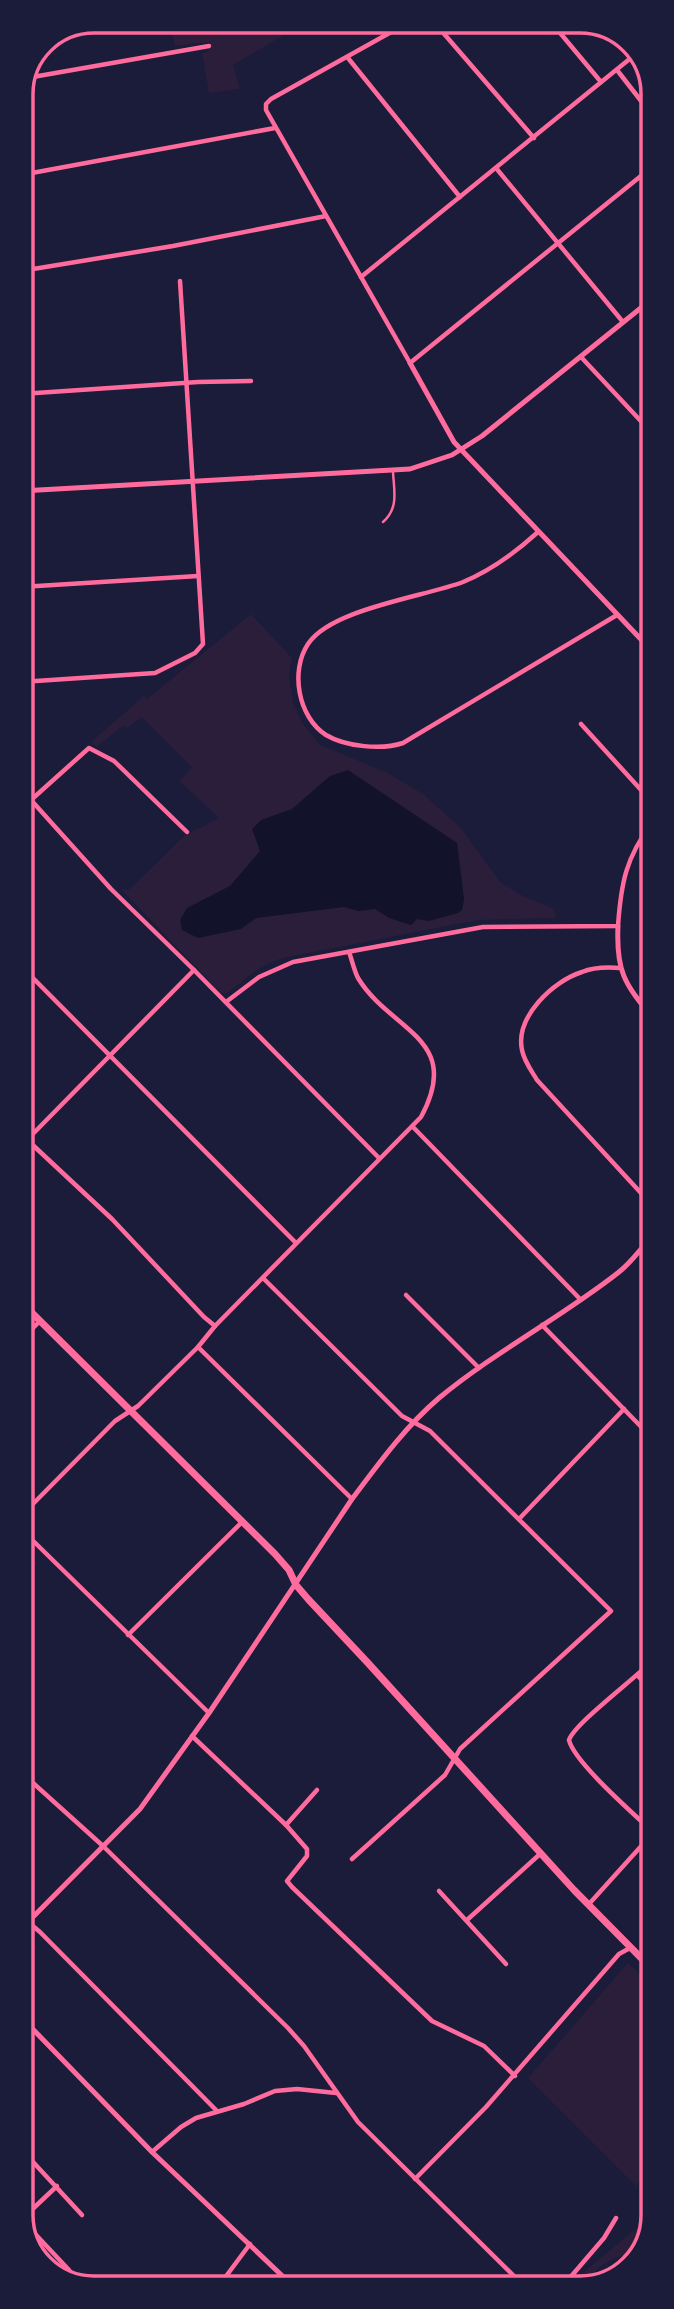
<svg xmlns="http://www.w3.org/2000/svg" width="674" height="2309" viewBox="0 0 674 2309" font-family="'Titillium Web',sans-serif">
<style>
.green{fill:#2a1e3b}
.water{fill:#12122b}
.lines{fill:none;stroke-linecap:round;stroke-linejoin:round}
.service{stroke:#ff6b9d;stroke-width:2.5}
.minor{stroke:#ff6b9d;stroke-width:4.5}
.tertiary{stroke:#ff6b9d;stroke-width:5}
.secondary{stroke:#ff6b9d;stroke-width:6}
.primary{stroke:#ff6b9d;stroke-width:7}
.motorway{stroke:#ff6b9d;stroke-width:8}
.rim{fill:none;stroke:#ff6b9d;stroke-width:3.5}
</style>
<rect width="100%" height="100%" fill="#1b1b3a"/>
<!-- green -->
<g class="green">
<path d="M168,21h54l15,6 26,-1 13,-5h27l-24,17 -46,27 7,24 -31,4 -7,-40 6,-1 2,-10 -35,4z"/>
<path d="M251,614l41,44 -3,17 4,28 9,20 18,22 66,27 37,22 38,34 39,54 19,12 35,15 2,7 -3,2 -76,2 -194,38c-23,7 -37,20 -56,35h-6l-100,-104 7,1 6,-5 50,-49 35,-18 -40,-37 13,-14 -50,-50 -15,11 -4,-2 -27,21 -5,-5 54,-47 1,5z"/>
<path d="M628,1963l25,24v180l-17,19 -108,-108z"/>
<path d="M638,2227l8,9 -6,17c-22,2 -46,10 -54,34h-20z"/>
</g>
<!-- water -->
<path class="water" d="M348,770l109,73 7,56 -2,11 -4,3 -29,8 -12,-2 -6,6 -22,-7 -14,-9 -17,2 -14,-4 -88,11 -15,11 -43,9 -16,-8 -2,-10 7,-12 43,-22 30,-35 -8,-22 9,-9 31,-11 38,-33z"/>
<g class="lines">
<!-- service -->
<path class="service" d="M383,522c16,-14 11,-31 10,-50"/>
<!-- minor -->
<g class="minor">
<path d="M411,21l-140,78 -5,5v6l144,253 242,-196"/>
<path d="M433,21l101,117"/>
<path d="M551,22l50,60"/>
<path d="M348,58l112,139"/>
<path d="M617,70l35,45"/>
<path d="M27,78l182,-32"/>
<path d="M496,168l127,154"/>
<path d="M21,175l254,-47"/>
<path d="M21,271l152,-25 153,-30"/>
<path d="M361,277l276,-224"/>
<path d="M581,357l71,76"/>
<path d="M21,394l177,-12 53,-1"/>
<path d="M538,532c-22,20 -46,38 -75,50 -40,15 -132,27 -155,62 -18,27 -10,73 18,91 20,12 56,15 77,8l214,-128"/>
<path d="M21,587l177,-11"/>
<path d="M21,682l134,-9 40,-20 8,-9 -23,-363"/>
<path d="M581,724l71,78"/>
<path d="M21,781l10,19 80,89 83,81 185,188"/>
<path d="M31,800l58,-52 25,13 73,71"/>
<path d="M22,967l274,276"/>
<path d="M620,968c-13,-1 -26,-1 -38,4 -29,9 -67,45 -60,78 2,11 9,20 15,30l115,125"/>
<path d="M226,1002l33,-25 34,-15 190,-35 135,-1c3,-43 8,-69 34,-103"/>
<path d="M413,1127l168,173"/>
<path d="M22,1135l90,84 92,98 11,9"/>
<path d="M22,1145l172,-175"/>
<path d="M644,1245l8,8"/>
<path d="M263,1278l139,138 28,15 181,180 -151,138 -15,26 -93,84"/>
<path d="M406,1295l73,73"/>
<path d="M542,1325l110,113"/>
<path d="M22,1339l18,-18"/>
<path d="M198,1347l154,152"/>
<path d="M22,1515l93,-94 23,-15 60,-59 17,-21 206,-209c43,-79 -31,-86 -63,-139 -4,-8 -6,-18 -9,-26"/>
<path d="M519,1519l105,-110"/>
<path d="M22,1530l187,183"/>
<path d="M128,1635l114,-113"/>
<path d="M653,1660c-17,18 -78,63 -84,80 5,22 65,74 84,92"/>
<path d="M638,1676l15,16"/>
<path d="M192,1736l94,89 21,24v7l-20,25 5,6 140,134 52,25 31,30"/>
<path d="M22,1773l81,73 185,182 16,18 54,76 167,165"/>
<path d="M286,1825l31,-35"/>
<path d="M439,1891l67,73"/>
<path d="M589,1904l64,-71"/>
<path d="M22,1917l18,15 176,178"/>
<path d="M467,1920l73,-66"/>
<path d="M22,2150l60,65"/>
<path d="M152,2152l29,-25 15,-9 48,-14 31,-13 22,-2 39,4"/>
<path d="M415,2179l71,-72 133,-153 11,-6"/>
<path d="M22,2219l35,-33"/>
<path d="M22,2220l47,50 11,15"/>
<path d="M34,2249l28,28"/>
<path d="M218,2287l32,-43"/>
<path d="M562,2287l42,-49 12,-20"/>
</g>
<!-- tertiary -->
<g class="tertiary">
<path d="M410,363l44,79 198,209"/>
<path d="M21,454l1,37"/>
<path d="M21,491l389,-22 42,-14 30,-19 170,-137"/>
<path d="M618,926c-2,45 6,57 34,91"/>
<path d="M22,1928l118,-119 69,-96 143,-214c27,-36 53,-72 87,-101 57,-47 123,-81 180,-126 13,-10 22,-24 33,-35"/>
<path d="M22,2018l130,134 142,135"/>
</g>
<!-- secondary -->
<path class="secondary" d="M601,2283l12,-12 16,-6"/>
<!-- primary -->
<path class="primary" d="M22,1303l253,251 14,16 7,15 12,14 60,64 206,227 79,80"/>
<!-- motorway -->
<path class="motorway" d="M243,21h17"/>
</g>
<!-- crop -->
<path d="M0 0H674V2309H0ZM94 33H580A61 61 0 0 1 641 94V2215A61 61 0 0 1 580 2276H94A61 61 0 0 1 33 2215V94A61 61 0 0 1 94 33Z" fill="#1b1b3a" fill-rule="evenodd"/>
<path class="rim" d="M94 33H580A61 61 0 0 1 641 94V2215A61 61 0 0 1 580 2276H94A61 61 0 0 1 33 2215V94A61 61 0 0 1 94 33Z"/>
</svg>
